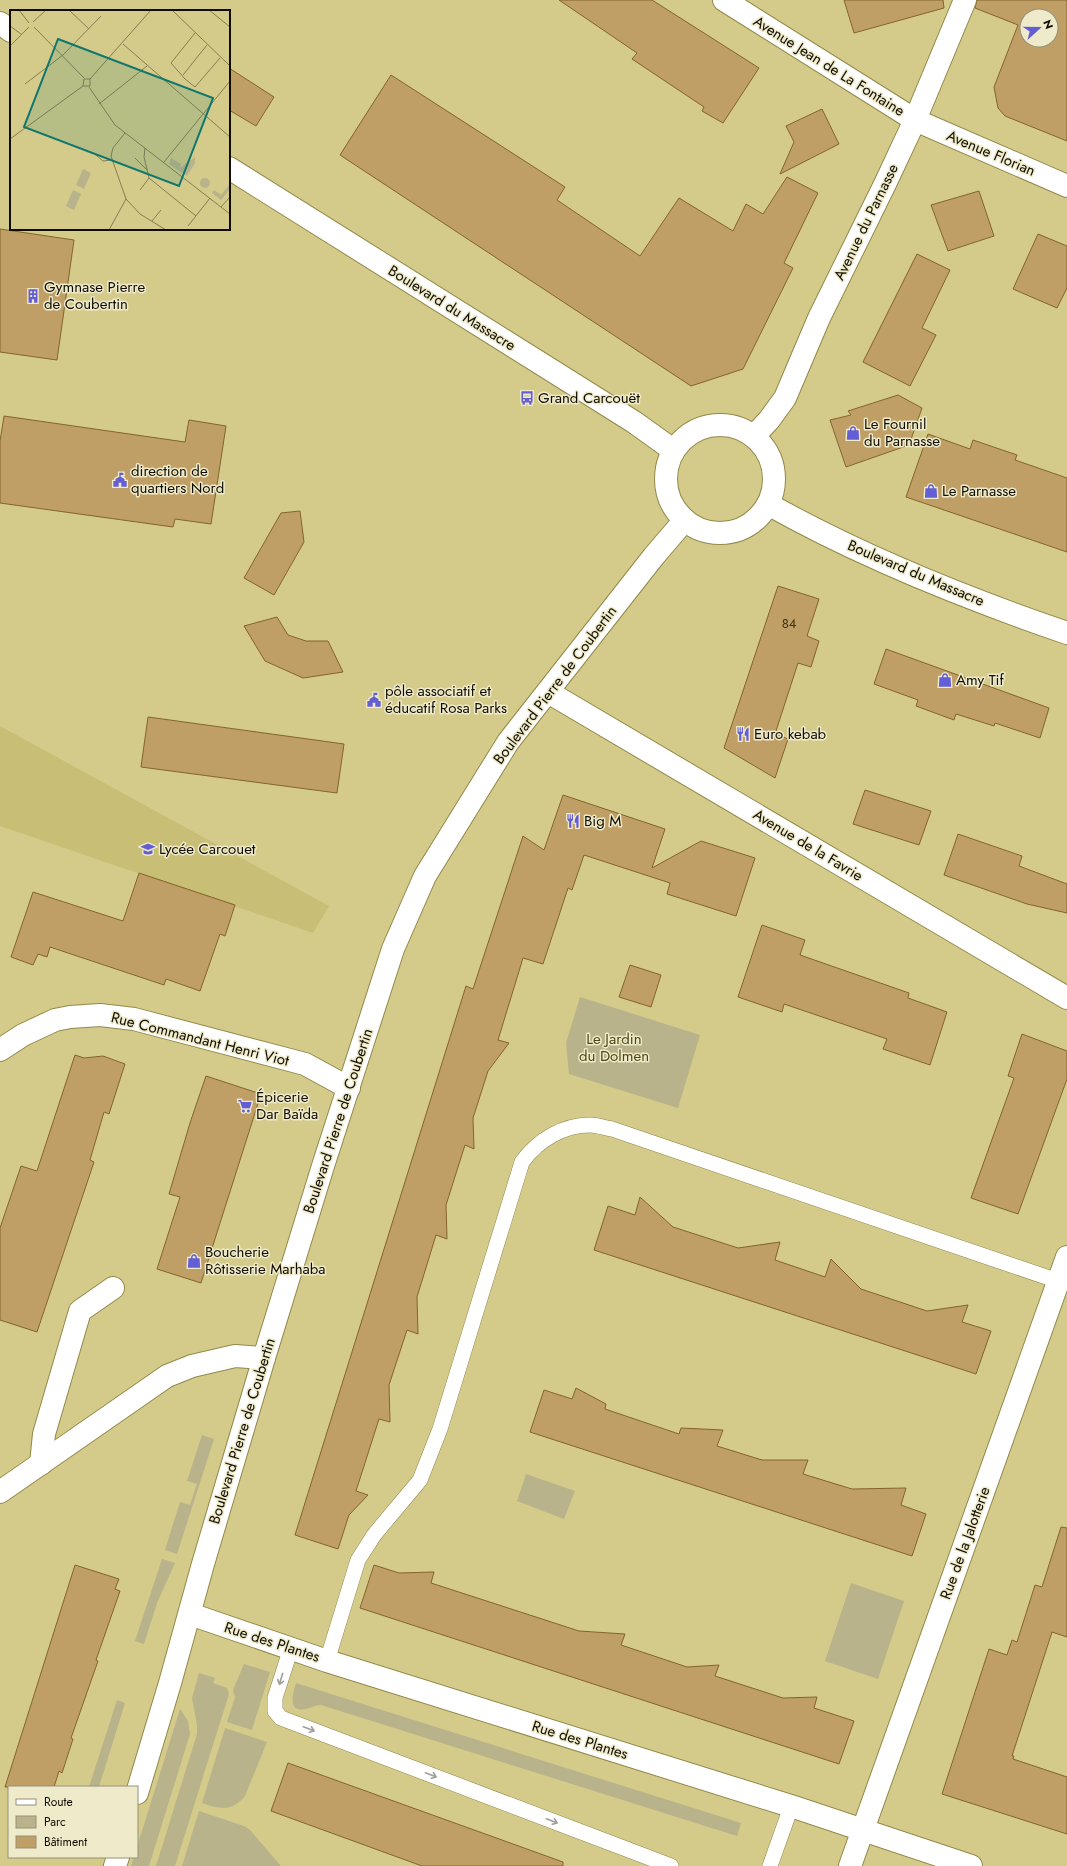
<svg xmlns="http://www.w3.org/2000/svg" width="1067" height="1866" viewBox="0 0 1067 1866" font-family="Jost,sans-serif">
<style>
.built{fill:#c9be75}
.green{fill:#b9b38b}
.building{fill:#bf9f65;stroke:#83652b;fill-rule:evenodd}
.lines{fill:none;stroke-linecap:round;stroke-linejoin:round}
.service-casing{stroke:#92894a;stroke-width:16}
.minor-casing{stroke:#92894a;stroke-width:24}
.tertiary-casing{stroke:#92894a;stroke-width:24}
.secondary-casing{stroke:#92894a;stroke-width:24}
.service{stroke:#fff;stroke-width:15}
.minor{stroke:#fff;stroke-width:22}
.tertiary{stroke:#fff;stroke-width:22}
.secondary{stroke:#fff;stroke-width:22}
.oneway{stroke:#9f9e99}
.labels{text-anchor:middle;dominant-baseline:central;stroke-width:3;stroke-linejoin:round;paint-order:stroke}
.number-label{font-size:13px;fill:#3c3119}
.street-label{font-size:15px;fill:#100c00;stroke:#eeeaca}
.poi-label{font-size:15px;fill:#100c00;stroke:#eeeaca;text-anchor:start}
.park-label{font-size:15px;fill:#4e4610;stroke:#eeeaca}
.inset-road{fill:none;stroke:#867e53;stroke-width:1}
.view{fill:#0f766e;fill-opacity:0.15;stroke:#0f766e;stroke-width:2}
.inset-edge{fill:none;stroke:#100c00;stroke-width:2}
</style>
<rect width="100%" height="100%" fill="#d4ca8a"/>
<!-- built -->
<path class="built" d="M0,726l329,180 -16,27 -313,-107z"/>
<!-- green -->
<g class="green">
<path d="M580,997l120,38 -22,73 -109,-34 -3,-31z"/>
<path d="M202,1435l12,4 -37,115 -12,-4 15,-48 10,3 7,-21 -10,-3z"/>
<path d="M526,1474l49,17 -11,28 -47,-18z"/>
<path d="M162,1559l13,4 -18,40 -13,41 -9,-3z"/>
<path d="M851,1583l53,18 -26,78 -53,-18z"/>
<path d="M244,1664l26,8 -18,58 -25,-8 8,-25 -2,-7z"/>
<path d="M199,1673l16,5 -2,5 14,5 2,6 -54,172h-19l41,-132v-9l-5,-27z"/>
<path d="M296,1683l445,140 -4,13 -416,-131c-6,0 -10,3 -16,4 -18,4 -12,-17 -9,-26z"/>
<path d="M117,1700l8,3 -26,84h-10z"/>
<path d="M180,1709l8,12 2,13 -41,132h-18l3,-9h3v-10z"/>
<path d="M225,1728l42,14 -22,54c-13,16 -26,13 -43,7z"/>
<path d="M199,1811l45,15 6,4 31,36h-99z"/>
</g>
<!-- building -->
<g class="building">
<path d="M559,0h93l107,68 -36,55 -21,-12 2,-4 -72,-48 5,-6z"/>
<path d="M844,0h99l1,8 -90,25z"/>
<path d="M977,0h90v141l-62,-25 -7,-8 -4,-21 24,-62 -43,-17zM1027,16h24v24h-24z"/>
<path d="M229,68l45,29 -18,29 -27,-16z"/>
<path d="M391,75l174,112 -8,13 83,56 39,-58 54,33 13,-27 17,10 24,-37 31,16 -34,70 9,5 -50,101 -52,17 -351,-231z"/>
<path d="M822,109l17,35 -59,30 14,-32 -8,-16z"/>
<path d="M979,191l15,45 -46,15 -17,-46z"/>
<path d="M0,229l74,11 -17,120 -57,-8z"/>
<path d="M1038,234l29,12v42l-10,20 -44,-19z"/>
<path d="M917,254l33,16 -28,58 14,7 -26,51 -47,-24z"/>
<path d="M898,395l24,13 -13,37 -63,22 -16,-47 21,-5 -3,-4z"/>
<path d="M4,416l181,26 4,-22 37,6 -15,98 -36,-5 -2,8 -173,-24v-62z"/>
<path d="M928,434l42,15 3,-9 44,15 -2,5 52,18v74l-161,-55z"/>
<path d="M300,511l4,31 -30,53 -30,-17 37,-65z"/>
<path d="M778,586l41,13 -12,37 12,5 -8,26 -13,-4 -23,71 13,5 -13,39 -51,-30z"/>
<path d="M277,617l11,18 18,6h22l15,31 -40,6 -38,-17 -21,-35z"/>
<path d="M886,649l163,59 -9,30 -45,-15 -1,3 -38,-12 -2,6 -38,-14 2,-6 -44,-16z"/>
<path d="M148,717l196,27 -7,49 -196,-26z"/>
<path d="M865,790l66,21 -12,34 -66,-21z"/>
<path d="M563,795l102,34 -13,39 49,-27 54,17 -19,58 -69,-22 3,-11 -86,-28 -12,35 -4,-2 -25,76 -20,-6 -25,82 11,3 -21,28 -15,47 1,31 -9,-4 -19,60 1,34 -11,-4 -19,62 1,37 -11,-4 -18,55 1,37 -11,-3 -23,72 12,4 -19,20 -11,34 -43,-14 171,-549 7,3 50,-153 21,14z"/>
<path d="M958,834l64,22 -3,10 48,18v29l-40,-9 -83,-29z"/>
<path d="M139,873l96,32 -10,31 -5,-2 -20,57 -34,-12 -2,6 -114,-38 -3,10 -9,-3 -5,11 -22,-8 22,-65 90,29z"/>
<path d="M762,925l43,15 -5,15 109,38 -1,5 39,14 -17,53 -47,-16 4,-10 -103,-35 -2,8 -44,-15z"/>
<path d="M630,965l31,10 -10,32 -32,-10z"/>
<path d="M1022,1034l45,17v28l-49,135 -47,-16 43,-120 -6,-2z"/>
<path d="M75,1055l9,3 19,-2 22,8 -16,50 -5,-2 -14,48 4,2 -57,170 -37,-12v-92l21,-62 16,5z"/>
<path d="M206,1076l55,18 -60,189 -44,-14 23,-72 -11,-3 21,-71z"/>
<path d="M640,1197l33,30 65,21 42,-6 -5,18 50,17 6,-18 30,30 66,22 41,-6 -6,17 29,9 -15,43 -382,-124 14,-44 27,9z"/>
<path d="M576,1388l30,16 -1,5 74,25 2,-6 42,2 -6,16 45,14h46l-5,14 49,15 54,-1 -5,17 25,9 -14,42 -382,-124 14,-42 28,9z"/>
<path d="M1061,1527l6,1v109l-15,-5 -40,124h2l-1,3 54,18v57l-125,-40 47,-145 18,6 5,-15 5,2 18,-57 7,2z"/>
<path d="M75,1565l44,14 -4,10 5,2 -24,69 2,1 -27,77 2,1 -11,34 -3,-2 -5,16h-49z"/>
<path d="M374,1565l25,8 35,-1 -3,11 148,48 46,3 -4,11 66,22 32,-2 -4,11 68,22 34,-1 -3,11 40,13 -15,43 -479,-156z"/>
<path d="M288,1763l275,99v4h-141l-151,-55z"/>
</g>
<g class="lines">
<defs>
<g id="service">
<path d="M291,1648l-16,50v13l6,7 390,148"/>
<path d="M327,1661l31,-101 16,-25 46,-55 20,-51 82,-267c16,-22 41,-37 68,-37 7,0 15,3 22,4l446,152"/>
<path d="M770,1866l21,-59"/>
</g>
<g id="minor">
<path d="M724,0l191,120 152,66"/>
<path d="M548,692l519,306"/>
<path d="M0,1050l23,-15 32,-15 15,-3 30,-2 34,4 171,45 44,24"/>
<path d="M41,1464l3,-30 36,-123 33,-23"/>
<path d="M0,1492l167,-116 25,-10 43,-10 29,2"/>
<path d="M190,1614l137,47 467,146 177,59"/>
<path d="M850,1866l217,-609"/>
</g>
<g id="tertiary">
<path d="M754,436l15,-16 16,-22 34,-80 66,-134 30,-64 50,-120"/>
<path d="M137,1793l33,-110 33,-119 61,-206 59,-192 70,-217 32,-73 83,-134 146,-186 30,-35"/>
<path d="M115,1866l3,-9"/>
</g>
<g id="secondary">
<path d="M0,23l11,8"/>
<path d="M229,168l405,254 39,28"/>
<circle cx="720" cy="479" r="54"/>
<path d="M768,504c94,53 197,94 299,129"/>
</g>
</defs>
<!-- service casing -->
<use href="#service" class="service-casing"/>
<!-- minor casing -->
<use href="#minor" class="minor-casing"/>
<!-- tertiary casing -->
<use href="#tertiary" class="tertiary-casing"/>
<!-- secondary casing -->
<use href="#secondary" class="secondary-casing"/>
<!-- service -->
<use href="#service" class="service"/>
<!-- minor -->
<use href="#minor" class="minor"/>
<!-- tertiary -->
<use href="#tertiary" class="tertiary"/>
<!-- secondary -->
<use href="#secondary" class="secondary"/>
</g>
<!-- one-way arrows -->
<defs><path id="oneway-shaft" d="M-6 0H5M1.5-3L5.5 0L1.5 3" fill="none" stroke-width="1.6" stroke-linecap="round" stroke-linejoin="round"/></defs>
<g class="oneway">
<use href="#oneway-shaft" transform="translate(281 1679) rotate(106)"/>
<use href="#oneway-shaft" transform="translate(309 1729) rotate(21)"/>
<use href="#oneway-shaft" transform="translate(431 1775) rotate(21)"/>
<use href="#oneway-shaft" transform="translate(552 1821) rotate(21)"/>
</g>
<!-- icons -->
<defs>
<symbol id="building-bare" viewBox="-9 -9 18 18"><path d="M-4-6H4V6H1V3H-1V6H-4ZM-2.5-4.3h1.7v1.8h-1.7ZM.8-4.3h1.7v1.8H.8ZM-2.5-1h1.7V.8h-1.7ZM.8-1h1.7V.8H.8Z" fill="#635dd6" stroke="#eeeaca" stroke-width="2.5" paint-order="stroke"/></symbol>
<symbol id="bus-bare" viewBox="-9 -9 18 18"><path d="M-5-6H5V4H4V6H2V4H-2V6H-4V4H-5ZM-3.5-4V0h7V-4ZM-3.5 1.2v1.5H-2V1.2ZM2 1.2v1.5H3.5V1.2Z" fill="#635dd6" stroke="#eeeaca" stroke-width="2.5" paint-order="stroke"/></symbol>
<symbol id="shop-bare" viewBox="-9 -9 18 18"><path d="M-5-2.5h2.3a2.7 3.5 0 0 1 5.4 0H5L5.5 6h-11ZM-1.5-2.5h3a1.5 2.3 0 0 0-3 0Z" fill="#635dd6" stroke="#eeeaca" stroke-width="2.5" paint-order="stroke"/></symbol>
<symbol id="civic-bare" viewBox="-9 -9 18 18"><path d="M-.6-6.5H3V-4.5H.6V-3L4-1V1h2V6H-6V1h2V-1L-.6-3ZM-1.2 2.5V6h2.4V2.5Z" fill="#635dd6" stroke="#eeeaca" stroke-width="2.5" paint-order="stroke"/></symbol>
<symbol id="restaurant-bare" viewBox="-9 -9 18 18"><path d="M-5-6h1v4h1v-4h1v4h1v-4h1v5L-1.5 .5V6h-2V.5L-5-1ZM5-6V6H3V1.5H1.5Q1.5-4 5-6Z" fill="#635dd6" stroke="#eeeaca" stroke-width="2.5" paint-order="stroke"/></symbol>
<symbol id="school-bare" viewBox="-9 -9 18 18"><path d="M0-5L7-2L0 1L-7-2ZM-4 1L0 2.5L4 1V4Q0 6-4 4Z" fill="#635dd6" stroke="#eeeaca" stroke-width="2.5" paint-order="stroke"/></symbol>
<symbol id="supermarket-bare" viewBox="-9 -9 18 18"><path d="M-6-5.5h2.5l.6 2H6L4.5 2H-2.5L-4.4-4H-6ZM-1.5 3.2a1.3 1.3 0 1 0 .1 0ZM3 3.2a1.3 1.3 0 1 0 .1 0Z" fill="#635dd6" stroke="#eeeaca" stroke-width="2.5" paint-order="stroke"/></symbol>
</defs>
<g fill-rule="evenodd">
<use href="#building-bare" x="23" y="286" width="20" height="20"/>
<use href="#bus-bare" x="517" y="388" width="20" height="20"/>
<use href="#shop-bare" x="843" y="423" width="20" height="20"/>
<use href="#civic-bare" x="110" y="470" width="20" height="20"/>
<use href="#shop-bare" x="921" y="481" width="20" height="20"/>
<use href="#shop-bare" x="935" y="670" width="20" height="20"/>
<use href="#civic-bare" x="364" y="690" width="20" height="20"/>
<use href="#restaurant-bare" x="733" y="724" width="20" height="20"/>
<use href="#restaurant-bare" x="563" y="811" width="20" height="20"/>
<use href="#school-bare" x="138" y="839" width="20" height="20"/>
<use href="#supermarket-bare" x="235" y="1096" width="20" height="20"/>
<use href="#shop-bare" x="184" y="1251" width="20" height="20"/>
</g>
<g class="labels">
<!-- number labels -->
<g class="number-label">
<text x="789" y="623">84</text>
</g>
<!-- street labels -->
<g class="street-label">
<text transform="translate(829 66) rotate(32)">Avenue Jean de La Fontaine</text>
<text transform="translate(991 153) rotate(23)">Avenue Florian</text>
<text transform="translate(866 222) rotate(-64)">Avenue du Parnasse</text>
<text transform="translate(452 308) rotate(32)">Boulevard du Massacre</text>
<text transform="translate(916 573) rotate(23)">Boulevard du Massacre</text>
<text transform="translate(555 685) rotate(-53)">Boulevard Pierre de Coubertin</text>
<text transform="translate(808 845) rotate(31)">Avenue de la Favrie</text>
<text transform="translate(200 1039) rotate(14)">Rue Commandant Henri Viot</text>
<text transform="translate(338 1121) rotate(-72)">Boulevard Pierre de Coubertin</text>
<text transform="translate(242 1431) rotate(-73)">Boulevard Pierre de Coubertin</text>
<text transform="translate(965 1543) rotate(-70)">Rue de la Jalotterie</text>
<text transform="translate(272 1642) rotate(18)">Rue des Plantes</text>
<text transform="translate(580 1740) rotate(17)">Rue des Plantes</text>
</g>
<!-- poi labels -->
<g class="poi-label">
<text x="44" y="287">Gymnase Pierre<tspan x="44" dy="17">de Coubertin</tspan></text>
<text x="538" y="398">Grand Carcouët</text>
<text x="864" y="424">Le Fournil<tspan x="864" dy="17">du Parnasse</tspan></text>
<text x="131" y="471">direction de<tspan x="131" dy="17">quartiers Nord</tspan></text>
<text x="942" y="491">Le Parnasse</text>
<text x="956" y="680">Amy Tif</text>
<text x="385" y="691">pôle associatif et<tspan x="385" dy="17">éducatif Rosa Parks</tspan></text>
<text x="754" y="734">Euro kebab</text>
<text x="584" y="821">Big M</text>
<text x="159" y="849">Lycée Carcouet</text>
<text x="256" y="1097">Épicerie<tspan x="256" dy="17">Dar Baïda</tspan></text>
<text x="205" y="1252">Boucherie<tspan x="205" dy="17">Rôtisserie Marhaba</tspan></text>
</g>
<!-- park labels -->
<g class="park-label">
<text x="614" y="1039">Le Jardin<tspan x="614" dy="17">du Dolmen</tspan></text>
</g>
</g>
<!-- overview -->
<g transform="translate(10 10)">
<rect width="220" height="220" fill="#d4ca8a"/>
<path d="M185,147v6l-8,13 -18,-12 2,-6 10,6 -1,4zM73,159l8,4 -7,16 -8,-4zM190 173a5 5 0 1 1 10 0a5 5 0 1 1-10 0ZM220,174v5l-9,11 -9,-7 2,-3 7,5zM63,180l8,4 -7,16 -8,-4z" fill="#b9b38b"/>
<path class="inset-road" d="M9,0l10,13M59,0l20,19M162,0l58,56M199,0l21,17M23,12l13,-12M0,16l11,8M24,17l50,51M185,23l-24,30 14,16 10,8 25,-29M113,34l107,93M0,36l19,-19M173,65l24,-30M80,69l61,-69M15,74l38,-29 38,-39M73,76h7v-7M73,76l1,-7h6M79,77l26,38 115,89M89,94l48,-38M0,129l73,-53M135,138l-1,9 5,21 47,38M86,145l7,6 8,-1M125,148l12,12M154,152l66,-81M130,180l9,-12M116,189l14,15 26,16M211,197l9,-10M142,211l9,-11M178,216l22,-28M99,220l17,-31 -15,-43 2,-8 12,-15"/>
<path class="view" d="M48,29l155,59 -34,88 -155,-59z"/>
<rect width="220" height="220" class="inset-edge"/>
</g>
<!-- legend -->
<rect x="8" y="1786" width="130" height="72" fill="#eeeaca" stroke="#959179"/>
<rect x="16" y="1799" width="20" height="6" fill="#ffffff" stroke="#959179"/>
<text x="44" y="1806" font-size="12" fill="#100c00">Route</text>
<rect x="16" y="1816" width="20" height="12" fill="#b9b38b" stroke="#959179"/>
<text x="44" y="1826" font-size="12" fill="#100c00">Parc</text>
<rect x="16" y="1836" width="20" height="12" fill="#bf9f65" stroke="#959179"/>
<text x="44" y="1846" font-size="12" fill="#100c00">Bâtiment</text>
<!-- north arrow -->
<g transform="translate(1039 28) rotate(69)"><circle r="19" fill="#eeeaca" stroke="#959179"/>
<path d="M0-3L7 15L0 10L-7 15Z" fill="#635dd6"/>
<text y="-6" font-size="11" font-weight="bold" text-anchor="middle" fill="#100c00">N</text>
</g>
</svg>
